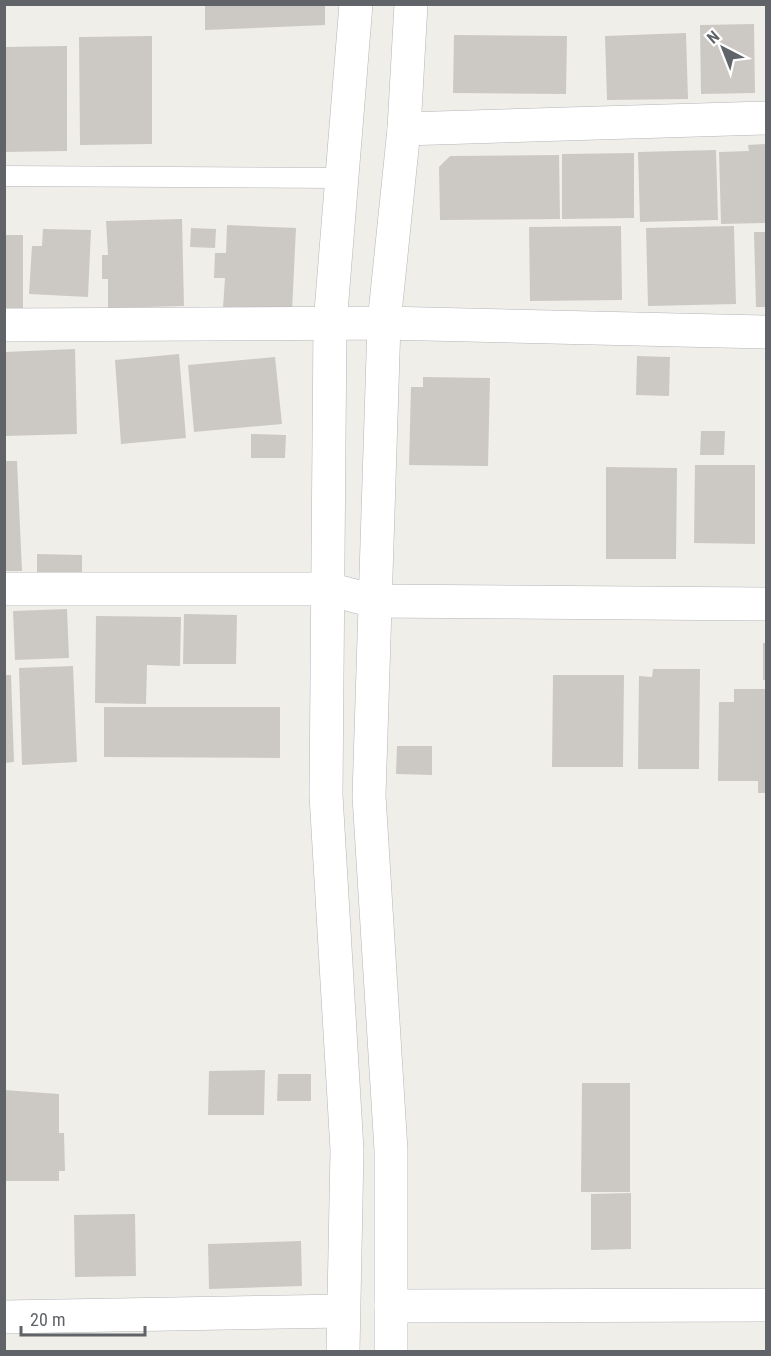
<svg xmlns="http://www.w3.org/2000/svg" width="771" height="1356" viewBox="0 0 771 1356" font-family="'Roboto Condensed',sans-serif">
<style>
.building{fill:#ccc9c5}
.lines{fill:none;stroke-linecap:round;stroke-linejoin:round}
.service-casing{stroke:#b4b5b9;stroke-width:21}
.minor-casing{stroke:#b4b5b9;stroke-width:34}
.service{stroke:#fff;stroke-width:20}
.minor{stroke:#fff;stroke-width:33}
</style>
<rect width="100%" height="100%" fill="#f0eee9"/>
<!-- building -->
<g class="building">
<path d="M205,4h120v21l-120,5z"/>
<path d="M754,24l1,69 -54,1 -1,-69z"/>
<path d="M686,33l2,66 -81,1 -2,-64z"/>
<path d="M454,35l113,1 -1,58 -113,-1z"/>
<path d="M152,36v108l-72,1 -1,-108z"/>
<path d="M67,46v105l-63,1v-105z"/>
<path d="M766,144v79l-45,1 -2,-72 30,-1 -1,-6z"/>
<path d="M716,150l2,70 -78,2 -2,-70z"/>
<path d="M634,153v65l-72,1v-65z"/>
<path d="M559,155l1,64 -120,1 -1,-53 11,-11z"/>
<path d="M182,219l2,87 -76,2v-29h-6v-24h6l-2,-34z"/>
<path d="M227,225l69,3 -4,83 -69,-3 2,-30h-11l1,-25h11z"/>
<path d="M621,226l1,74 -92,1 -1,-74z"/>
<path d="M734,226l2,78 -88,2 -2,-78z"/>
<path d="M191,228l25,1 -1,19 -25,-1z"/>
<path d="M43,229l48,1 -3,67 -59,-3 3,-48h10z"/>
<path d="M754,232h12v75h-10z"/>
<rect x="4" y="235" width="19" height="73"/>
<path d="M75,349l2,85 -72,2v-84z"/>
<path d="M179,354l7,84 -65,6 -6,-84z"/>
<path d="M637,356l33,1 -1,39 -33,-1z"/>
<path d="M275,357l7,67 -88,8 -6,-67z"/>
<path d="M423,377l67,1 -2,88 -79,-1 2,-78h12z"/>
<path d="M701,431h24l-1,24h-24z"/>
<path d="M251,434l35,1 -1,23h-34z"/>
<path d="M4,461h13l5,110h-18z"/>
<path d="M695,465h60v79l-61,-1z"/>
<path d="M606,467l71,1 -1,91h-70z"/>
<path d="M37,554l45,1v27h-45z"/>
<path d="M67,609l2,49 -54,2 -2,-49z"/>
<path d="M184,614l53,1 -1,49h-53z"/>
<path d="M96,616l85,1 -1,49 -33,-1 -1,39 -51,-1z"/>
<rect x="763" y="643" width="3" height="37"/>
<path d="M73,666l4,96 -55,3 -3,-97z"/>
<path d="M653,669h47l-1,100h-61l1,-93 13,1z"/>
<path d="M4,675h7l3,87 -10,1z"/>
<path d="M553,675h71l-1,92h-71z"/>
<path d="M734,689h31l1,104h-8v-12h-40l1,-79h15z"/>
<path d="M104,707h176v51l-176,-1z"/>
<path d="M397,746h35v29l-36,-1z"/>
<path d="M265,1070l-1,45h-56l1,-44z"/>
<path d="M278,1074h33v27h-34z"/>
<path d="M582,1083h48v109h-49z"/>
<path d="M4,1090l55,4v39h5l1,38h-6v10h-55z"/>
<path d="M631,1193v56l-40,1v-56z"/>
<path d="M135,1214l1,62 -61,1 -1,-62z"/>
<path d="M301,1241l1,45 -93,3 -1,-45z"/>
</g>
<g class="lines">
<defs>
<path id="service" d="M4,176l338,2"/>
<g id="minor">
<path d="M404,129l362,-11"/>
<path d="M4,325l380,-2 382,9"/>
<path d="M4,589h324l46,12 392,3"/>
<path d="M391,1306l375,-1"/>
<path d="M4,1317l339,-6"/>
<path d="M343,1352l4,-202 -21,-355 4,-471 26,-320"/>
<path d="M391,1352v-202l-22,-354 15,-473 20,-194 7,-125"/>
</g>
</defs>
<!-- service casing -->
<use href="#service" class="service-casing"/>
<!-- minor casing -->
<use href="#minor" class="minor-casing"/>
<!-- service -->
<use href="#service" class="service"/>
<!-- minor -->
<use href="#minor" class="minor"/>
</g>
<!-- border -->
<rect width="771" height="1356" fill="none" stroke="#606367" stroke-width="12"/>
<!-- north arrow -->
<g transform="translate(723 48) rotate(318)" stroke="#ffffff" stroke-width="4.5" paint-order="stroke">
<path d="M0-4.5L10 22L0 15L-10 22Z" fill="#606367"/>
<text y="-9" font-size="16" font-weight="bold" text-anchor="middle" fill="#606367">N</text>
</g>
<!-- scale -->
<path d="M21 1326v9h124v-9" fill="none" stroke="#606367" stroke-width="3"/>
<text x="30" y="1326" font-size="18" fill="#606367" stroke="#ffffff" stroke-width="4.5" paint-order="stroke">20 m</text>
</svg>
